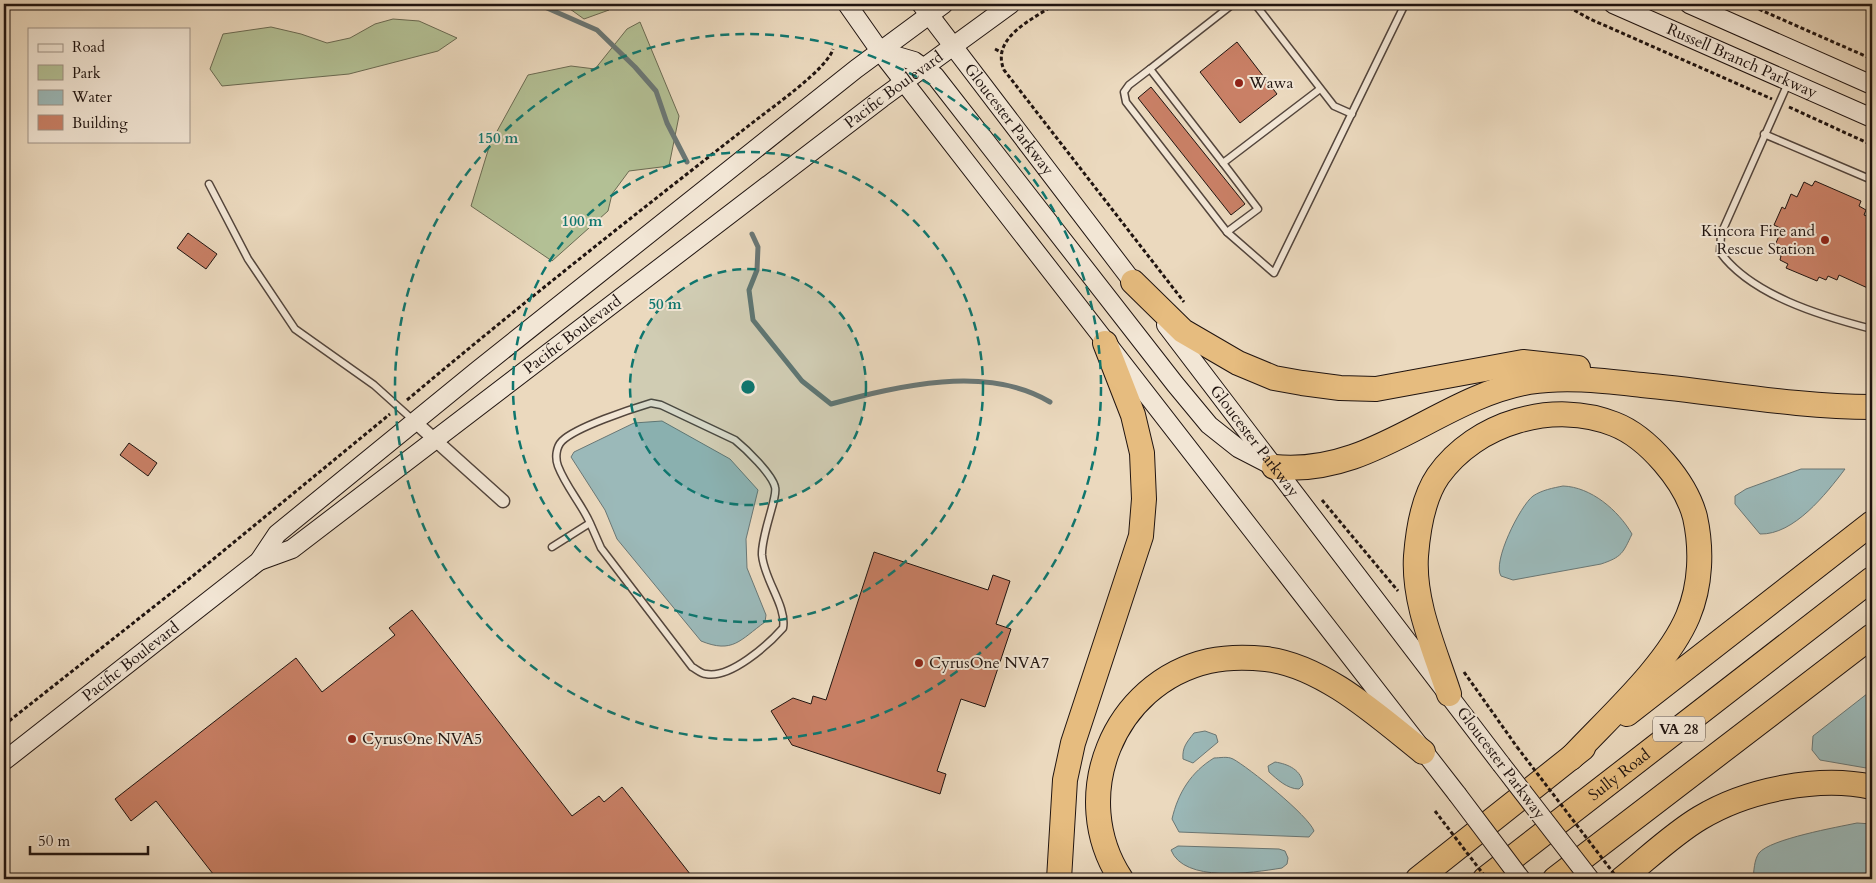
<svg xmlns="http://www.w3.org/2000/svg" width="1876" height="883" viewBox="0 0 1876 883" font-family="Cardo,serif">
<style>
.green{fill:#b3c095;stroke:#6a6a52}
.water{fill:#9bb9b9;stroke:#6a7775}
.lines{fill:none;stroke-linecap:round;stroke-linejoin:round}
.stream{stroke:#6a7775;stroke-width:5}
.building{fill:#c98066;stroke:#201410}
.lane-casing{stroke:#53453c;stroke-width:9}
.street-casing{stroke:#53453c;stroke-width:15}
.secondary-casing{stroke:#201410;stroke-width:20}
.highway-casing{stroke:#201410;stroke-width:26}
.path{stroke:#201410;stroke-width:3;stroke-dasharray:4 2.5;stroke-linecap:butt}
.lane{stroke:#f2e6d5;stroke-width:6}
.street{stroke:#f2e6d5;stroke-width:12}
.secondary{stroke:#f2e6d5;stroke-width:18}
.highway{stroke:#e6bc7f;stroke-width:24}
.secondary-bridge-casing{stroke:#201410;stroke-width:20;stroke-linecap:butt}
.path-bridge{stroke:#201410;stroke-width:3;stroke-dasharray:4 2.5;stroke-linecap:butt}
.secondary-bridge{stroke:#f2e6d5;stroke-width:18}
.ring{fill:none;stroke:#0f766e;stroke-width:2.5;stroke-dasharray:9 6}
.poi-dot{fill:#8f2418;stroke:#f2e6d5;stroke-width:2}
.labels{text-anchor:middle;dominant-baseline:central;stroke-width:4;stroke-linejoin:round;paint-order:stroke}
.shield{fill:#f2e6d5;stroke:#5f534b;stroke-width:1}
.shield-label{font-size:15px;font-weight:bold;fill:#201410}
.street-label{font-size:16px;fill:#201410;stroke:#f2e6d5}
.poi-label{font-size:16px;fill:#201410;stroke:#f2e6d5;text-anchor:start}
.centre{fill:#0f766e;stroke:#f2e6d5;stroke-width:2.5}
.ring-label{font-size:15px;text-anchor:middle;font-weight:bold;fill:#0f766e;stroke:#f2e6d5;stroke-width:4;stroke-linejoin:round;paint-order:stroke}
</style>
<rect width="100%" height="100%" fill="#ebd9be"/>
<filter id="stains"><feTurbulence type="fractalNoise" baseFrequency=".004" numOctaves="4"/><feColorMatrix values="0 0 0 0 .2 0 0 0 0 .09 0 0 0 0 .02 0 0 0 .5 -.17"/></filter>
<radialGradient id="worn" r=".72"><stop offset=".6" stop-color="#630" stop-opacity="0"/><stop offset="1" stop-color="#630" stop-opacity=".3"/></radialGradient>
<!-- green -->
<g class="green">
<path d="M571,4h44l-6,6 -25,9 -14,-10z"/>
<path d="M393,19l26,2 38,17 -19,13 -89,23 -127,12 -12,-17 13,-35 48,-7 30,7 26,9 23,-5 25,-14z"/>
<path d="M640,22l39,94 -10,50 -40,5 -17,23 -4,17 -56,50 -81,-55 19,-62 38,-69 43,-9 24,3 32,-40z"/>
</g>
<!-- water -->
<g class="water">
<path d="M662,421l68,38 28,31 -12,49 1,29 19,47 -1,7c-25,18 -32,32 -64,19l-84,-102 -12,-29 -34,-53 3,-5 60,-29z"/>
<path d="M1801,469h44c-19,25 -51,66 -85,65l-25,-30v-8l11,-7z"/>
<path d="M1563,486c28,1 55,24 69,48 -9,19 -10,23 -31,30l-88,16 -12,-4c-9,-14 19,-70 32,-80 9,-6 20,-8 30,-10z"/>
<path d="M1872,690v79l-52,-9 -8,-10 1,-14z"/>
<path d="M1205,731l11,4 2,7 -25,21 -10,-4c-1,-12 4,-17 11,-26z"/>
<path d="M1214,758c6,0 13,-2 19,1 15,8 76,57 81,72l-5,6 -130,-5 -7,-13c6,-26 19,-47 42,-61z"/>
<path d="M1275,762c13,2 27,8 28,23l-4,4c-12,0 -22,-10 -30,-17l-1,-6z"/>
<path d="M1857,823l15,1v55h-119c1,-8 1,-19 6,-26 11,-14 79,-26 98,-30z"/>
<path d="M1178,846l101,3 6,2 3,7 -1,6 -5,4c-31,5 -98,15 -111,-18z"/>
</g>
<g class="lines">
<!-- stream -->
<g class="stream">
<path d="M538,4l59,26 38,37 21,24 11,32 20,39"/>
<path d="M752,234l6,13 -1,23 -8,20 4,30 49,61 29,23c67,-18 156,-40 219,-2"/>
</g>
</g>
<!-- building -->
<g class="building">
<path d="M1237,42l40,52 -37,29 -40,-51z"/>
<path d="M1151,87l94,117 -14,11 -93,-117z"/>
<path d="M1815,181l46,20 -2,5 7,4 -2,5 8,3v72l-33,-15 -2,5 -9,-4 -2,4 -7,-3 -2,4 -31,-13 2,-4 -8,-4 1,-4 -9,-4 10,-23 -8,-4 8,-18 3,2 6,-15 6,3 7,-15 8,4z"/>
<path d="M188,233l29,21 -11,15 -29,-21z"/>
<path d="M129,443l28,20 -9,13 -28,-21z"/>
<path d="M874,552l114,38 5,-15 17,6 -14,43 15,5 -26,78 -24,-8 -24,72 9,3 -6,20 -148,-49 -21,-34 22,-13 18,6 2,-8 13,4z"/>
<path d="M412,610l160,206 27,-20 5,6 18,-15 72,92h-477l-61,-78 -25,20 -16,-22 181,-141 26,34 73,-57 -6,-7z"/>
</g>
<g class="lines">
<defs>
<g id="lane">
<path d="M1233,4l-83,65 73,94 97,-74"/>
<path d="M1255,4l79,102 18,8"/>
<path d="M1150,69l-21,16 -5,7 2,10 101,130 47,41 131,-269"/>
<path d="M1788,83l-67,151 -1,18c31,43 101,64 152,77"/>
<path d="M1764,134l108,46"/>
<path d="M1223,163l35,46 -31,23"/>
<path d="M209,184l39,75 47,70 79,56 39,35"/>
<path d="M552,547l38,-24 11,25 91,119c4,2 9,7 14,7 24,5 62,-29 77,-46 4,-22 -19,-48 -21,-73 -1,-20 16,-58 13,-68 -3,-13 -29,-38 -40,-47l-74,-35 -10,-2c-20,6 -75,24 -89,38 -6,6 -7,17 -4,25 8,21 23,37 32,57"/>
</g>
<path id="street" d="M414,421l89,80"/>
<g id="secondary">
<path d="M847,4l33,47 577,743"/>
<path id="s1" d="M921,4l218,286"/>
<path id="s2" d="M1613,4l259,114"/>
<path d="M1689,4l183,81"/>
<path d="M880,51l34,10 21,15 240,308 34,41 29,23 31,16"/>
<path id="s3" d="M1166,325l335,439"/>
<path id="s4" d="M259,561l33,-12 590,-451 129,-94"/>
<path id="s5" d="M4,761l255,-200 18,-27 201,-164 378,-301 88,-65"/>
</g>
<g id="highway">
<path d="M1133,282l50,49 55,32 36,15 28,5 38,5 36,1 147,-27 55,6"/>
<path d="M1274,467c98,10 164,-69 255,-85 38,-6 76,-1 113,3 77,7 153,22 230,22"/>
<path d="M1449,694c-14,-44 -36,-91 -33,-138 2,-26 7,-58 22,-80 38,-54 116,-76 176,-52 34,13 72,58 81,93 7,32 6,68 -7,99 -21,50 -80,102 -117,142"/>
<path d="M1627,714l245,-191"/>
<path d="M1059,879l6,-99 8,-37 68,-207 3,-37 -2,-46 -9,-38 -28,-72"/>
<path d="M1121,879c-54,-82 -8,-196 88,-218 18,-4 38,-4 57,-2 58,7 113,58 157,93"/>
<path d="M1418,879l165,-131"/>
<path id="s6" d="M1485,879l387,-300"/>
<path d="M1555,879l317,-243"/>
<path d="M1622,879c24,-19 51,-45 78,-61 46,-28 119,-43 172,-31"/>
</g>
</defs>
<!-- lane casing -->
<use href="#lane" class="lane-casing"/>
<!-- street casing -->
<use href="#street" class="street-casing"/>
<!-- secondary casing -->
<use href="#secondary" class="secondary-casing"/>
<!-- highway casing -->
<use href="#highway" class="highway-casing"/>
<!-- path -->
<g class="path">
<path d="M1055,4c-21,15 -65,33 -51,66l180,232"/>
<path d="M1563,4l27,15 182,80"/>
<path d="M1747,4l125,55"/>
<path d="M995,49l6,3"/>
<path d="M1789,107l83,38"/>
<path d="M407,400c114,-96 231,-188 349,-280 18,-14 72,-52 77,-71"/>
<path d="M1322,500l76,91"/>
<path d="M1464,672l53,75"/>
<path d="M4,725l190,-150 196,-161"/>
<path d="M885,879l1,-2"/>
</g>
<!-- lane -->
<use href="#lane" class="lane"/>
<!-- street -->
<use href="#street" class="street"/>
<!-- secondary -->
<use href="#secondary" class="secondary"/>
<!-- highway -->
<use href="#highway" class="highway"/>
<defs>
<g id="secondary-bridge">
<path d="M1501,764l89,115"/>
<path d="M1457,794l64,85"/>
</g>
</defs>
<!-- secondary-bridge casing -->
<use href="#secondary-bridge" class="secondary-bridge-casing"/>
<!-- path-bridge -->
<g class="path-bridge">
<path d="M1517,747l101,132"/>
<path d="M1435,811l52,68"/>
</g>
<!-- secondary-bridge -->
<use href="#secondary-bridge" class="secondary-bridge"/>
</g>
<!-- distance rings -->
<circle cx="748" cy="387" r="118" fill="#0f766e" fill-opacity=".12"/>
<g class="ring">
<circle cx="748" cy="387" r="118"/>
<circle cx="748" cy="387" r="235"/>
<circle cx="748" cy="387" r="353"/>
</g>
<!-- markers -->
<g class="poi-dot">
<circle cx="1239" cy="83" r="5"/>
<circle cx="1825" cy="240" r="5"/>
<circle cx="919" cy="663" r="5"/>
<circle cx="352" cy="739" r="5"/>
</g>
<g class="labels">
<!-- shield labels -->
<rect class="shield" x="1653" y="716.5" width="52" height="25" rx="4"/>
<g class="shield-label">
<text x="1679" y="729">VA 28</text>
</g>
<!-- street labels -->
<g class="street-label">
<text stroke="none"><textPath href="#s2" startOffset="141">Russell Branch Parkway</textPath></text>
<text stroke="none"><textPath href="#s4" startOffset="792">Pacific Boulevard</textPath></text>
<text stroke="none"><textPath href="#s1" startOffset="145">Gloucester Parkway</textPath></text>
<text stroke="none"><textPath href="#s4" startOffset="388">Pacific Boulevard</textPath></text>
<text stroke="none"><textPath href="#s3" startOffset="146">Gloucester Parkway</textPath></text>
<text stroke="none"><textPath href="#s5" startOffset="161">Pacific Boulevard</textPath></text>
<text transform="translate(1501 763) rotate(53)">Gloucester Parkway</text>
<text stroke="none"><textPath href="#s6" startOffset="170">Sully Road</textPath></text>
</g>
<!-- poi labels -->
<g class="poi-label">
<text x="1249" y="83">Wawa</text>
<text x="1815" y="231" text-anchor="end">Kincora Fire and<tspan x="1815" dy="18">Rescue Station</tspan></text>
<text x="929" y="663">CyrusOne NVA7</text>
<text x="362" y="739">CyrusOne NVA5</text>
</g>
</g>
<circle cx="748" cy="387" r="8" class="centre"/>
<g class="ring-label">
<text x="498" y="143">150 m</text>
<text x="582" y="226">100 m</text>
<text x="665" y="309">50 m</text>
</g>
<!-- margin -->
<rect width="1876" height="883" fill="none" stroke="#ebd9be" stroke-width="20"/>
<rect x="5" y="5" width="1866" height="873" fill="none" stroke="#201410" stroke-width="2.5"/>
<rect x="10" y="10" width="1856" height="863" fill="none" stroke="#201410"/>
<!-- legend -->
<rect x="28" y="28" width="162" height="115" fill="#f2e6d5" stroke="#9e9286"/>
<rect x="38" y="44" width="25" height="8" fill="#f2e6d5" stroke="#9e9286"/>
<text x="72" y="52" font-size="15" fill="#201410">Road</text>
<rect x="38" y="65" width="25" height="15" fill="#b3c095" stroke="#9e9286"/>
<text x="72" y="78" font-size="15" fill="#201410">Park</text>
<rect x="38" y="90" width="25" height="15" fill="#9bb9b9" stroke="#9e9286"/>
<text x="72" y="102" font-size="15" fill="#201410">Water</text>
<rect x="38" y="115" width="25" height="15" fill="#c98066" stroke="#9e9286"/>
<text x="72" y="128" font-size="15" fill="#201410">Building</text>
<!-- scale -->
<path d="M30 846v8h118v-8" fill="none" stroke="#201410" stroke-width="2.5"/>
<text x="38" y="846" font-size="15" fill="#201410" stroke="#f2e6d5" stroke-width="4" paint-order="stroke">50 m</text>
<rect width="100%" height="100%" filter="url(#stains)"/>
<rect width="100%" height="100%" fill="url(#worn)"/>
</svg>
